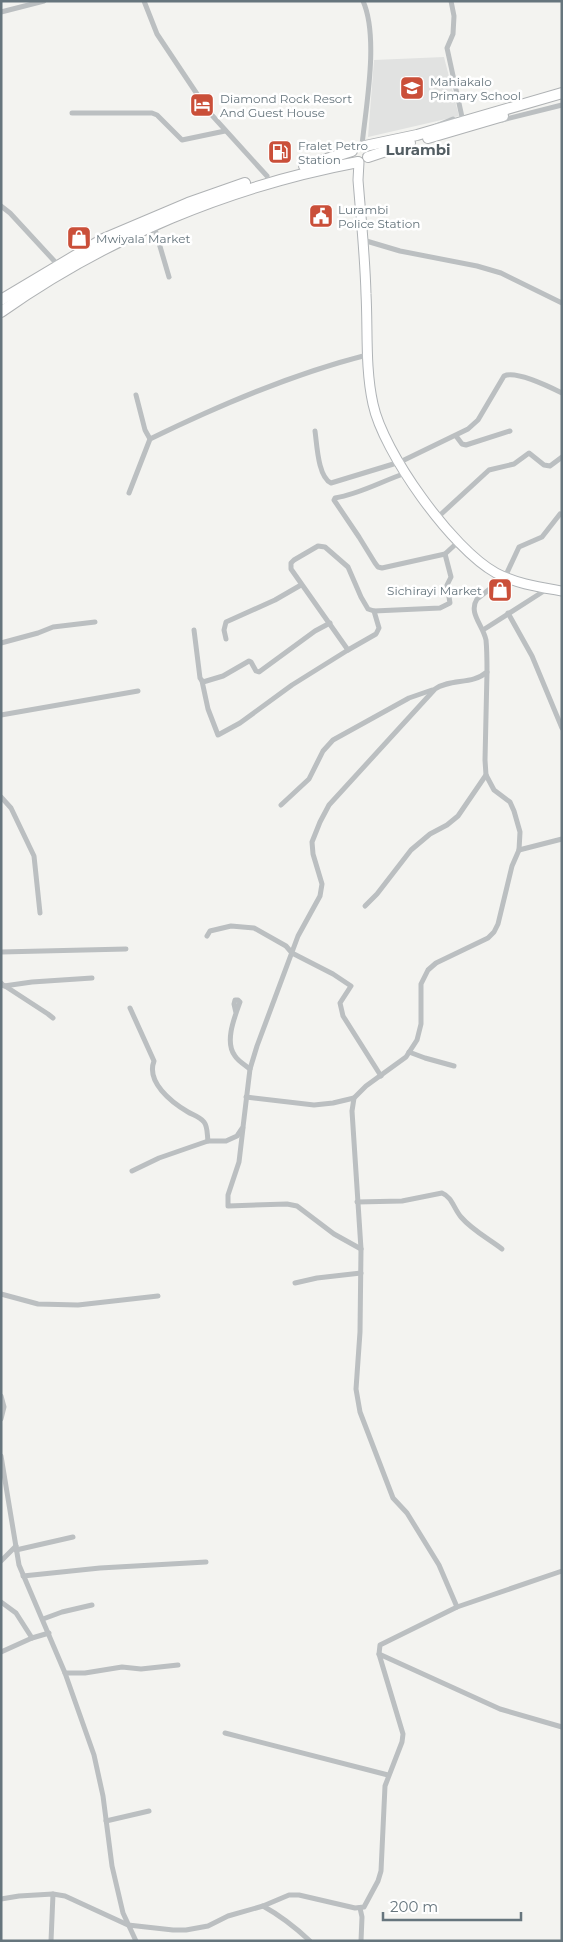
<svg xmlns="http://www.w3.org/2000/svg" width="563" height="1942" viewBox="0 0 563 1942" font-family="Montserrat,sans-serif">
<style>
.built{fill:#e1e2e1}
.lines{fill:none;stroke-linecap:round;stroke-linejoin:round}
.primary-casing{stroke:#afb3b6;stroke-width:11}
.highway-casing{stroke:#afb2b4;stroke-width:12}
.street{stroke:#bbbfc1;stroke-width:5}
.primary{stroke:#fff;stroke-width:9}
.highway{stroke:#fff;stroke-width:10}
.labels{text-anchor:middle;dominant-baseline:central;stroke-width:5;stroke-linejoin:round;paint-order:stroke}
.poi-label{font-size:12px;fill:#66757d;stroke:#fff;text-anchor:start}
.quarter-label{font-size:15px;font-weight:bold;fill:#535e63;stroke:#fff}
</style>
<rect width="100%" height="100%" fill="#f3f3f0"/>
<!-- built -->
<path class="built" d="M444,57l15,59 -91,21 6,-77z"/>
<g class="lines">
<defs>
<path id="primary" d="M359,162l-1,18c3,38 7,76 8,114 2,36 -1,74 7,110 10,48 79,145 123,169 21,11 43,14 66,18"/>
<g id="highway">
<path d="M428,138l75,-22"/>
<path d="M365,146l52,-11 145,-42"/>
<path d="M368,157l42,-14"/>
<path d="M304,166l48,-15"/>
<path d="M1,300l102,-61 85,-36 57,-20"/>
<path d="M1,312c106,-75 229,-126 357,-150"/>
</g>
</defs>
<!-- primary casing -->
<use href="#primary" class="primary-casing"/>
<!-- highway casing -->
<use href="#highway" class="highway-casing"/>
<!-- street -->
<g class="street">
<path d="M144,1l13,33 52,78 58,64"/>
<path d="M451,1l3,15 -1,18 -6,14 15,69"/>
<path d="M1,12l43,-11"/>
<path d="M72,113h80l5,2 25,25 43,-9"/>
<path d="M502,120l60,-15"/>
<path d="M436,126l17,-7"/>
<path d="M362,145c4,-39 17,-108 1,-144"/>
<path d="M1,206l9,7 48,52"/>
<path d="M154,226l15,51"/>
<path d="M363,240l37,11 77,15 24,7 61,30"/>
<path d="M315,431c2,14 3,46 16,52l69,-21 68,-33 10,-9 26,-44c12,-6 46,11 58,17"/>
<path d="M456,436l6,8 4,1 44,-14"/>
<path d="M150,439c70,-34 142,-65 217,-84"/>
<path d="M406,473c-24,8 -46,21 -71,25l-1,2 25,37 16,26 3,4 4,1 63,-14 13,-12"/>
<path d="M129,493l21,-54 -5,-9 -9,-35"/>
<path d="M438,517l51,-47 25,-6 15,-11 15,12 6,1 12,-9"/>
<path d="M508,613l24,43 30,72"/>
<path d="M194,630l6,48 3,4 20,-6 26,-15 2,1 5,9 3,1 56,-41 15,-8"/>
<path d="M483,630l64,-41"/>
<path d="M226,639l-2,-9 2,-8 49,-22 26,-15"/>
<path d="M1,643l37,-10 15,-6 42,-5"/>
<path d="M348,650l-57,-81v-6l3,-3 24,-14 7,1 23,20 13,30 7,12 6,2 66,-3 10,-5 -3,-18 4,-8 -6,-23"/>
<path d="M202,681l6,28 10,26 22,-12 52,-38 56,-35 28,-16 3,-6 -5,-17"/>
<path d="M1,715l137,-24"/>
<path d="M1,797l10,11 23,48 6,57"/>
<path d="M281,805l28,-26 14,-28 10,-11 76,-42 23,-8"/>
<path d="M519,850l43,-11"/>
<path d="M365,906l12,-12 34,-44 19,-16 17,-9 11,-9 28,-41"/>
<path d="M207,936l3,-5 21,-5 23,2 32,18 6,7 41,21 18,12 -11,17 3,13 38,60"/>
<path d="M1,952l125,-3"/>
<path d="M1,983l3,3 28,-4 60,-4"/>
<path d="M5,986l43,28 5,4"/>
<path d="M130,1008l24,53c-8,21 17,41 34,51 5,3 12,5 16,10 4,5 3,13 4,19"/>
<path d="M236,1013l-2,-9 1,-4h3l2,2c-5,14 -16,40 -5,54 3,5 10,9 15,13"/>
<path d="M409,1052l16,6 29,8"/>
<path d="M246,1097l68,8 19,-2 21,-5"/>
<path d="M243,1128l-4,34 -11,33v11l59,-2 10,2 37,28 27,15"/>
<path d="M132,1171l27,-13 49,-17h18l11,-5 6,-9 7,-58 7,-23 41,-110 22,-40 2,-12 -9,-30 -1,-12 8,-20 9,-17 106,-116c16,-11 37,-4 52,-17 0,-11 0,-22 -1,-32 -3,-15 -18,-27 -9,-41l28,-22 14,-30 23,-10 18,-23"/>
<path d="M357,1202l45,-1 40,-8c10,4 12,16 19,24 11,13 28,22 41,32"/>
<path d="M295,1283l22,-5 44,-5"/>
<path d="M1,1294l37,10 40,1 80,-9"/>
<path d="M1,1396l3,11 -3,12"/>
<path d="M1,1456l18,109 46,108 29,82 9,41 9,70 11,47 13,28"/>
<path d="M16,1550l57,-13"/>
<path d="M1,1561l15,-15"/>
<path d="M23,1576l77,-8 106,-6"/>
<path d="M1,1602l15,11 16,25"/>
<path d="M457,1607l-18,-42 -32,-52 -14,-15 -33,-86 -4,-23 4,-57 1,-83 -9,-138 2,-13 12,-12 40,-29 11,-17 4,-16v-40l7,-14 8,-7 52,-25 6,-6 4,-8 14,-58 7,-16 1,-18 -6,-21 -4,-9 -16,-12 -8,-15 -1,-15 2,-88"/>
<path d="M43,1619l19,-7 30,-7"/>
<path d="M1,1652l31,-14 17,-5"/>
<path d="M379,1654l121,55 62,18"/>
<path d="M65,1673h20l37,-6 19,2 37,-4"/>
<path d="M225,1733l163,42"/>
<path d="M106,1821l43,-10"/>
<path d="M1,1899l18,-3 34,-2 12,2 63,29 45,5h13l22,-4 20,-10 35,-10 26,-11h10l56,13 9,-1 14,-26 3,-10 4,-85 17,-44 1,-8 -24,-80 1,-9 77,-38 105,-36"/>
<path d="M263,1906c18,10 32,21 47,35"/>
<path d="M360,1908l2,9 -1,24"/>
<path d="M51,1941l2,-47"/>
</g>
<!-- primary -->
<use href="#primary" class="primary"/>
<!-- highway -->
<use href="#highway" class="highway"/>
</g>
<!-- icons -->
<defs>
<symbol id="school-square" viewBox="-11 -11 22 22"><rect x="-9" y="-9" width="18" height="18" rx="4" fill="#ca4f39" stroke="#fff"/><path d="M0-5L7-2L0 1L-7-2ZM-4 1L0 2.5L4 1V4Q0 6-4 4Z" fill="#fff"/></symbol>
<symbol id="hotel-square" viewBox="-11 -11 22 22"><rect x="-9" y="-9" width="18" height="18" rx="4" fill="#ca4f39" stroke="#fff"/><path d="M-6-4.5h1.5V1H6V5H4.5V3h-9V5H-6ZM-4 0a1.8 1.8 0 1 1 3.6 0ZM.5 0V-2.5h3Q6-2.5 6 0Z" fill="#fff"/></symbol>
<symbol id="fuel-square" viewBox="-11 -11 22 22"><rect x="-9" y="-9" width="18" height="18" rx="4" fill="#ca4f39" stroke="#fff"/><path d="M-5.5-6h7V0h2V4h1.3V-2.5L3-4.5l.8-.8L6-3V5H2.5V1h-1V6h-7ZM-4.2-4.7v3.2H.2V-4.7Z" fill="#fff"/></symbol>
<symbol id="civic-square" viewBox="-11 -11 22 22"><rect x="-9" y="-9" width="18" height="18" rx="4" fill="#ca4f39" stroke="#fff"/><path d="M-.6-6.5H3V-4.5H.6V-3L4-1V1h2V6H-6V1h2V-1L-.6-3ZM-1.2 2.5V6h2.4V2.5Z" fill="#fff"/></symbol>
<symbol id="shop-square" viewBox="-11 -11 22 22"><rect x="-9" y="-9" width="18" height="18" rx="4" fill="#ca4f39" stroke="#fff"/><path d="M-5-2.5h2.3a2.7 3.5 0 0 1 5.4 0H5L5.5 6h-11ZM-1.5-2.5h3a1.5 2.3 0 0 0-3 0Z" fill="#fff"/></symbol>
</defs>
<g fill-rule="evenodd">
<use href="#school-square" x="398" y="74" width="28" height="28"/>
<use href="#hotel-square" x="188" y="91" width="28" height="28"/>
<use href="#fuel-square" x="266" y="138" width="28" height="28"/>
<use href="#civic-square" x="307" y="202" width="28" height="28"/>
<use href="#shop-square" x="65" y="224" width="28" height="28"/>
<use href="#shop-square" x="486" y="576" width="28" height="28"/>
</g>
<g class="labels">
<!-- poi labels -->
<g class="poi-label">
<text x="430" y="81">Mahiakalo<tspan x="430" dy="14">Primary School</tspan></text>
<text x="220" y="98">Diamond Rock Resort<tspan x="220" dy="14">And Guest House</tspan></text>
<text x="298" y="145">Fralet Petro<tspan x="298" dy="14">Station</tspan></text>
<text x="338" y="209">Lurambi<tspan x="338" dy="14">Police Station</tspan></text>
<text x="96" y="238">Mwiyala Market</text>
<text x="482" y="590" text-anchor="end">Sichirayi Market</text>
</g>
<!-- quarter labels -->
<g class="quarter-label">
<text x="418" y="149">Lurambi</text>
</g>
</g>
<!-- border -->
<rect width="563" height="1942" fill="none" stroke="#66757d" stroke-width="5"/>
<!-- scale -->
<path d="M383 1912v8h138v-8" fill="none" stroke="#66757d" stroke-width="2.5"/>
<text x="390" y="1912" font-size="15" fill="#66757d" stroke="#ffffff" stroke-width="4" paint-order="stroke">200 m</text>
</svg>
